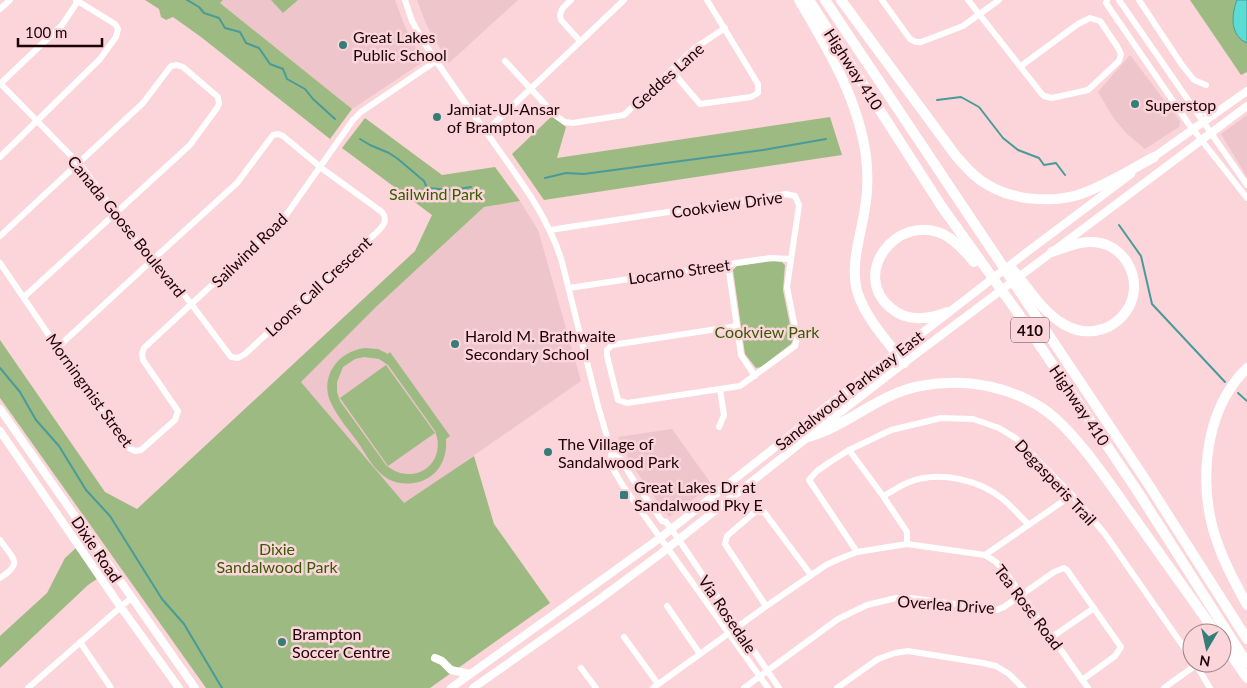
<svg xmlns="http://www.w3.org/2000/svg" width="1247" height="688" viewBox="0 0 1247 688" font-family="Lato,sans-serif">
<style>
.built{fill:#edc5ca}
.green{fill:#9eba83;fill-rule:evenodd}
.water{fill:#5bddd6;stroke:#489b98}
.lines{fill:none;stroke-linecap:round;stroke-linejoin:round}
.stream{stroke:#489b98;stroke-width:2}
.minor{stroke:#fff;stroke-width:6}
.major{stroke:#fff;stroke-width:8}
.highway{stroke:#fff;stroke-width:10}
.poi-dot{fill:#357d79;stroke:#fbd5d9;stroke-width:2}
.labels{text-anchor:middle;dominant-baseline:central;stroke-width:5;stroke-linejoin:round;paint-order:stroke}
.shield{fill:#fbd5d9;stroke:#604146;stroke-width:1}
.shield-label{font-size:15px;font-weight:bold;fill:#1d0207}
.poi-label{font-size:16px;fill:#1d0207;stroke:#fbd5d9;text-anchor:start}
.street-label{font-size:16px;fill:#1d0207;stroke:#fbd5d9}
.park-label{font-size:16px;fill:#385a00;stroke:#fbd5d9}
</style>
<rect width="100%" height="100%" fill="#fbd5d9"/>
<!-- built -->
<g class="built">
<path d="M223,0h172l10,27 18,35 -71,47 -132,-106z"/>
<path d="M417,0h101l-69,63 -22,-37z"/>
<path d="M1130,55l50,66 -1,6 -34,22 -19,-16 -13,-16 -15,-25z"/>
<path d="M1247,115v62l-26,-43z"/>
<path d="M520,201l18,29 43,151 -177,123 -103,-122 76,-76 107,-99z"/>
<path d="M672,429l40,56 -43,32 -38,-53 -13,-27z"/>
</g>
<!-- green -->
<g class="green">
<path d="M145,0h78l-3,3 132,106 -22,30 -129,-102 -28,-20 -7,3 -5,-3 -2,-8z"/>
<path d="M271,0h27l-15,13z"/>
<path d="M1190,0h57v72l-6,3z"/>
<path d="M552,116l14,11 -9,31 273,-41 12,38 -298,45 -32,-46z"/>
<path d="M365,118l77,57 53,-8 25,34 -36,6 -107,99 -76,76 103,121 70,-47 20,68 56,79 -120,85h-224l-206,-290v-58l105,152 32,17 278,-258 17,-36 -90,-67z"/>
<path d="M774,261l8,1 3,3 -2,25 10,50 -2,4 -30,23 -5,1 -11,-14 -12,-84 4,-4z"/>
<path d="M365,348l13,1 10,5 2,-2 60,84 -4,3c1,14 -3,28 -15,37 -12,9 -30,10 -43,3 -14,-8 -22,-25 -31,-38 -9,-12 -20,-25 -26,-38 -12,-26 7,-52 34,-55zM364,357l15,2 9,6 47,66c13,33 -22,57 -49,34l-46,-64 -3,-9v-10l6,-15 12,-8z"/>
<path d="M386,365l49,68 -47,33 -48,-68z"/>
<path d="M76,548l21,31 -9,6 -88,83v-32l47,-43 18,-35z"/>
</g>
<!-- water -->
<path class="water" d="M1237,0h10v43c-17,-7 -16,-28 -10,-43z"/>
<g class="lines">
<!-- stream -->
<g class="stream">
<path d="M187,0l12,7 5,6 15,5 6,10 15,4 6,11 13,5 11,16 13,5 4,10 18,10 8,10 22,20"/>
<path d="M937,100l24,-3 18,10 24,31 15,12 21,8 5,7 12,-2 9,12"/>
<path d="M360,139l10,6 19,8 9,6 26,22 3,7 25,2 19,-3"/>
<path d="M545,178l21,-5 18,1 179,-24 63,-11"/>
<path d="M1119,225l22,31 11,48 73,78"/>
<path d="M0,368l20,24 16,28 23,26 27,44 24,26 52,83 22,25 38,64"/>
<path d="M1238,393l9,8"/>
</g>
<!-- minor -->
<g class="minor">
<path d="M405,0l7,21 11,20c21,32 43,64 66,95 27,39 59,79 73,126l36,144 13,44 1,17 11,19 145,202"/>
<path d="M571,0c-6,6 -13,10 -10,20l19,21"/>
<path d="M882,0l28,39 6,3h5l42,-16 36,-26"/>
<path d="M968,0l73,93 3,3 8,2 36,-8 31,-29 2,-7 -4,-8 -17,-25 -10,-3 -12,6 -57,42"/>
<path d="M1107,0l-1,3 82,120 59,75"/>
<path d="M1119,0l128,185"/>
<path d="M1139,0l43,65 12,15 12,5"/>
<path d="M0,9l10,-9"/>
<path d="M505,61l51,55 9,6 8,1 51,-8 71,-67 30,-20"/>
<path d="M671,70l29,34 51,-7 7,-4v-9l-51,-84"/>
<path d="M0,83l83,85 51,70 52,59 45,60 7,1 7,-4 133,-123c6,-6 10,-11 4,-19l-58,-42 -41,-34 -5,-2 -5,1 -36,48 -78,71c-4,4 -7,7 -11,10l-90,83"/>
<path d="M0,84l62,-59 16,-24"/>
<path d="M485,132l139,-132"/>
<path d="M0,157l100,-98 16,-22 2,-8 -3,-5 -39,-24"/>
<path d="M550,230l236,-36 9,2 4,9 -12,82 10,51 -2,8 -55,40 -113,17 -9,-3 -11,-44v-6l5,-5 125,-19"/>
<path d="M0,236l143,-133 28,-37 6,-1 6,2 35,30 1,7 -2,4 -27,37 -166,152"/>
<path d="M0,263l61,90 68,95 6,3 6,-1 34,-30 3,-9 -35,-51 -1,-6 2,-6 140,-130 69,-98 8,-8 75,-51"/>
<path d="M728,264l13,91 14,21"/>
<path d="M569,288l201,-30 21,1"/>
<path d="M719,427l5,-12 -4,-26"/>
<path d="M611,450l9,8 12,20 30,43 4,1 13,18 100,148"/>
<path d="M849,450l34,46 24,36v12"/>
<path d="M883,496c8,-4 15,-9 24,-13 31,-13 72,-4 97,17 9,8 17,17 25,25"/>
<path d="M0,540c13,19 24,23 0,38"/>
<path d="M857,552l-48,-72 8,-9 13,-9 19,-12 42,-20 50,-12 32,1 26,9 18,11 55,56 33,39 87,125"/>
<path d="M985,555l87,-60"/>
<path d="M667,606l33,48"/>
<path d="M766,606l-41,-62 2,-8 29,-25 8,1 47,63"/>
<path d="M624,637l34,47"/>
<path d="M1052,637l42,-29"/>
<path d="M80,642l31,46"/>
<path d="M1195,663l15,25"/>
<path d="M581,668l15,20"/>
<path d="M28,688l103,-90"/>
<path d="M653,688l112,-81 61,-42 13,-6 18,-7 50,-8 78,11 11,7 10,11 82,115"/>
<path d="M744,688l94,-69 29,-14 29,-7h15l86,12 7,-3 50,-35 10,-4 3,2 54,77 -6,9 -33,24"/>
<path d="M837,688l41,-29 17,-6 13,-2 75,12 13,3 13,8 14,14"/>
<path d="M1164,688l32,-23"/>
</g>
<!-- major -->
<g class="major">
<path d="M1191,104l15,8 9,-1"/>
<path d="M1151,159l96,-68"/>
<path d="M0,409l195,279"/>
<path d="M0,431l120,175 59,82"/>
<path d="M435,658l7,3 9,9 19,4"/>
<path d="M451,688l209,-150 161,-127 206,-159 104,-78"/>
<path d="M473,688l124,-87 62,-46 149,-118 96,-74 343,-257"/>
</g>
<!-- highway -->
<g class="highway">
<path d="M799,0c29,49 59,98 67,156 2,17 2,35 -1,52 -4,28 -16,58 -7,86 9,26 30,48 46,69"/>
<path d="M809,0l133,207 76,106 120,179 109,171"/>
<path d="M825,0l320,479 102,160"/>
<path d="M841,0l115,156c10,11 19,22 32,29 25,15 62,18 90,10 27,-9 52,-25 76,-38"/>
<path d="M1013,270c16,19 30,43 52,55 41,23 87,-21 62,-63 -6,-9 -16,-17 -27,-19 -16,-4 -33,4 -48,9"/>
<path d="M948,312c-8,3 -17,6 -26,6 -12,1 -22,-2 -31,-10 -41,-33 5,-95 52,-74 12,6 22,17 31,28"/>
<path d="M1247,368c-45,44 -50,122 -28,179 7,20 18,39 28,58"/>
<path d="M808,437c40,-11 70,-43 112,-51 47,-9 99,1 135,32 29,26 57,69 80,101 27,38 54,76 81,114"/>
<path d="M1222,642l25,36"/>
</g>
</g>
<!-- markers -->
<g class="poi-dot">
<circle cx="343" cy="45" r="5"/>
<circle cx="1135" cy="104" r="5"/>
<circle cx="437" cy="117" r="5"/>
<circle cx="455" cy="344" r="5"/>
<circle cx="548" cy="452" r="5"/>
<rect x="619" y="490" width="10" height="10" rx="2.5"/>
<circle cx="282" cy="642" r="5"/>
</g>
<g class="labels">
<!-- shield labels -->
<rect class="shield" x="1011" y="317.5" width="38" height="25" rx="4"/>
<g class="shield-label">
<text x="1030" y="330">410</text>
</g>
<!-- poi labels -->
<g class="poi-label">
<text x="353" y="36">Great Lakes<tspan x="353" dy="18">Public School</tspan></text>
<text x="1145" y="104">Superstop</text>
<text x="447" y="108">Jamiat-Ul-Ansar<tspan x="447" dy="18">of Brampton</tspan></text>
<text x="465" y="335">Harold M. Brathwaite<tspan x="465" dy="18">Secondary School</tspan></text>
<text x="558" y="443">The Village of<tspan x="558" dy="18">Sandalwood Park</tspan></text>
<text x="634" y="486">Great Lakes Dr at<tspan x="634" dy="18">Sandalwood Pky E</tspan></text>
<text x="292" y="633">Brampton<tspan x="292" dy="18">Soccer Centre</tspan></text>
</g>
<!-- street labels -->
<g class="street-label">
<text transform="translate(854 69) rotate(57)">Highway 410</text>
<text transform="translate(667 76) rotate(-42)">Geddes Lane</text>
<text transform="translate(727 204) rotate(-8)">Cookview Drive</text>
<text transform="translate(127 226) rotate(51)">Canada Goose Boulevard</text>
<text transform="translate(249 250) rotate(-44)">Sailwind Road</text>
<text transform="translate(679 271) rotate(-8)">Locarno Street</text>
<text transform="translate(318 286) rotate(-43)">Loons Call Crescent</text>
<text transform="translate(90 390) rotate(54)">Morningmist Street</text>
<text transform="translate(849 390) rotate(-38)">Sandalwood Parkway East</text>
<text transform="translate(1080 405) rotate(56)">Highway 410</text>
<text transform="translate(1056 482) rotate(47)">Degasperis Trail</text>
<text transform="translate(97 549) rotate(56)">Dixie Road</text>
<text transform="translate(946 604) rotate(4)">Overlea Drive</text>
<text transform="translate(1029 607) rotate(53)">Tea Rose Road</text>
<text transform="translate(728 614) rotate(56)">Via Rosedale</text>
</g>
<!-- park labels -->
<g class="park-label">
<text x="436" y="193">Sailwind Park</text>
<text x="767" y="331">Cookview Park</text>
<text x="277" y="548">Dixie<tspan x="277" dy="18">Sandalwood Park</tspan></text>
</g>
</g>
<!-- north arrow -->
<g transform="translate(1207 648) rotate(189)"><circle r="24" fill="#fbd5d9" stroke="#a28185"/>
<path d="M0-4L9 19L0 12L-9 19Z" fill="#357d79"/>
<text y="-8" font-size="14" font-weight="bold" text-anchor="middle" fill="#1d0207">N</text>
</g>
<!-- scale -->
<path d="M18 38v8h84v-8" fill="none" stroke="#1d0207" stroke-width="2.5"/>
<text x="25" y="38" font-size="15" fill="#1d0207" stroke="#fbd5d9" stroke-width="4" paint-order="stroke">100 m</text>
</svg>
